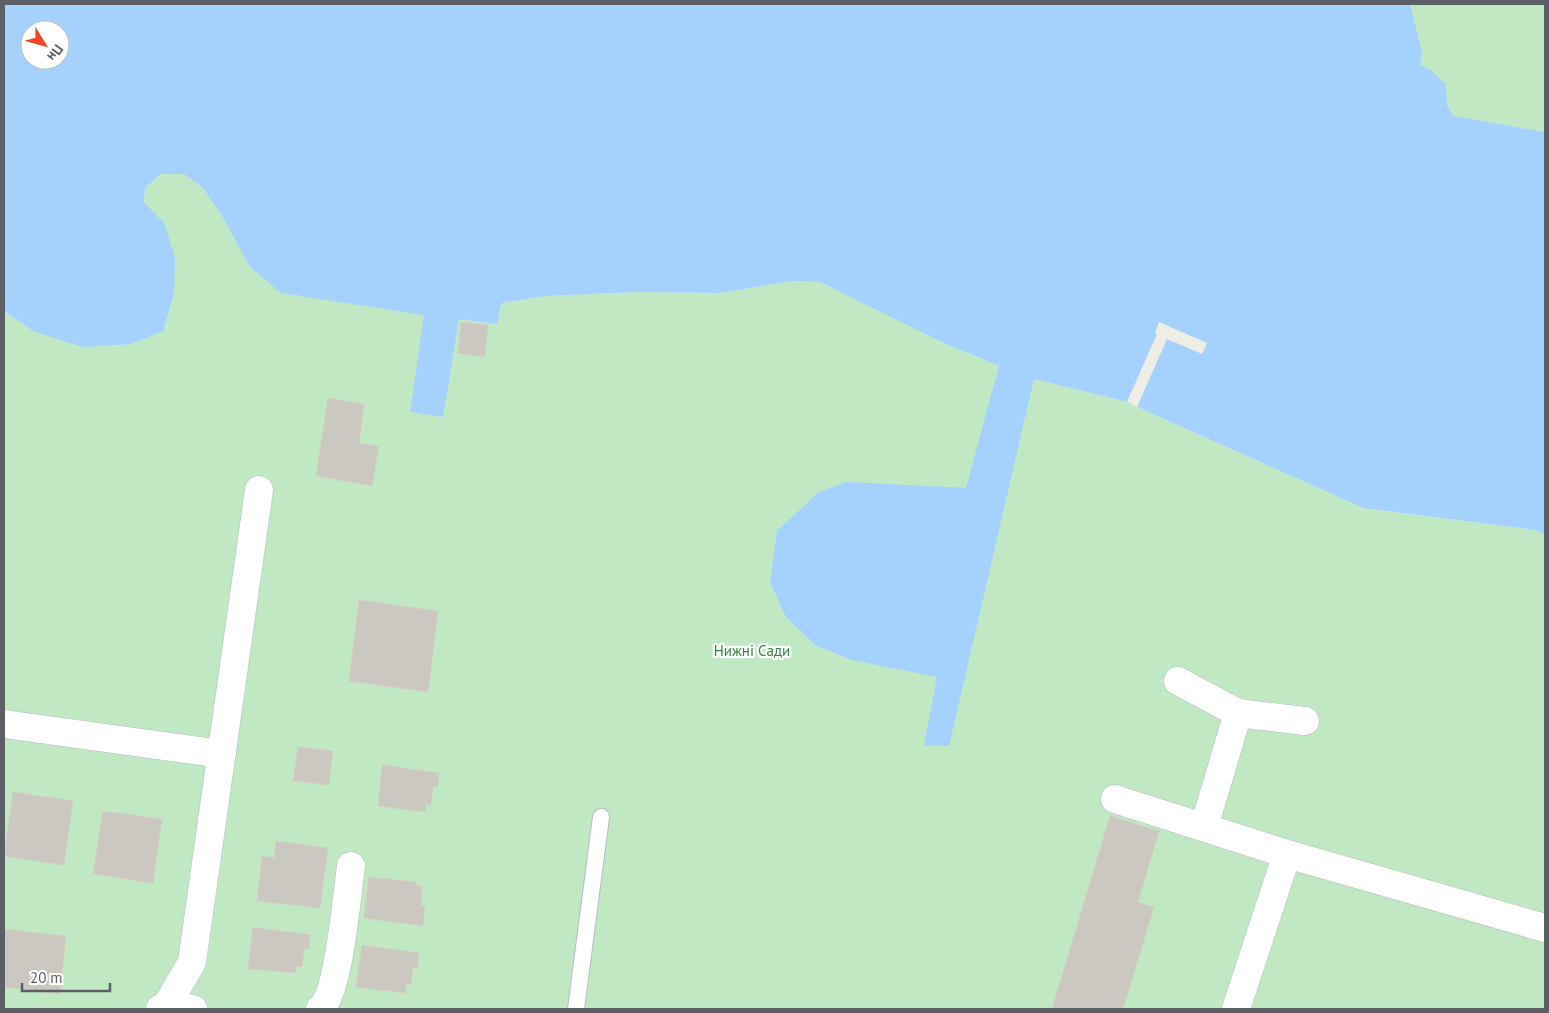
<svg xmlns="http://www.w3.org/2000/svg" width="1549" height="1013" viewBox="0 0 1549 1013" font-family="'PT Sans',sans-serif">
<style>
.green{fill:#c0e8c3}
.water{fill:#a5d1ff;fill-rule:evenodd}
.pier{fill:#efeee4}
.building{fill:#cac8c1;stroke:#d4d0c2}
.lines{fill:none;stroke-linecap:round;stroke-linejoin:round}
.lane-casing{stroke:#b9bcc1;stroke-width:18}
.street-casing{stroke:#b9bcc1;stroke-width:29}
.lane{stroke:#fff;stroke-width:16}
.street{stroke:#fff;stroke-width:28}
.labels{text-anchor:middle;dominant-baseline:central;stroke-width:4.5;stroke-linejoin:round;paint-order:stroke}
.park-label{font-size:15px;fill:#31873c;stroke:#fff}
</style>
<rect width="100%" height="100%" fill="#efeee4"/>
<!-- green -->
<g class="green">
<path d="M1410,4h135v128l-92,-16 -6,-11 -1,-21 -15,-14 -11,-5z"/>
<path d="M161,174h23l19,14 22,33 234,97 38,6 5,-21 44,-7 93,-4 80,1 73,-12 28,1 154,74 60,23 90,22 239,107 172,22 10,6v473h-1541v-698l29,20 131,-108 -20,-21 1,-14z"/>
</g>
<!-- water -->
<path class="water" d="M4,4h1406l12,49 -2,12 11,5 15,14 1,21 6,11 92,16v404l-10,-6 -172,-22 -239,-107 -90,-22 -85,367 -25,-1 13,-68 -85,-17 -37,-15 -30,-29 -15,-34 7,-51 43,-40 27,-9 119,6 33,-122 -57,-24 -122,-60 -28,-1 -73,12 -80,-1 -93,4 -44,7 -5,21 -38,-5 -16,98 -33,-5 14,-97 -143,-22 -31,-26 -25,-46 -22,-33 -19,-14h-23l-16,14 -1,14 20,21 11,34 -1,36 -11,38 -32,13 -48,3 -50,-16 -29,-20zM30,30h30v30h-30z"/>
<!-- pier -->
<path class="pier" d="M1159,322l48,21 -5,11 -35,-15 -30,68 -10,-5 30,-68 -2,-1z"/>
<!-- building -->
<g class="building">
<path d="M461,322l27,3 -3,32 -27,-4z"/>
<path d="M328,398l36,6 -5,39 20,3 -7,40 -56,-10z"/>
<path d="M359,600l79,11 -10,81 -79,-11z"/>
<path d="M298,747l35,4 -4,34 -36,-4z"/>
<path d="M382,765l57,8 -1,13 -5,1 -2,18 -5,-1v8l-48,-6z"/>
<path d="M13,792l60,9 -9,64 -60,-9z"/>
<path d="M103,811l59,8 -9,64 -60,-9z"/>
<path d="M1110,816l49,15 -21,71 16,5 -31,102h-71z"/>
<path d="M276,841l52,7 -8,60 -63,-7 5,-45 12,2z"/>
<path d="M369,877l47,5v4h6l-1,19 4,1 -2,20 -59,-8z"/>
<path d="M253,927l57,8 -1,14h-5l-2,18 -5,-1 -1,7 -48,-4z"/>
<path d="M4,929l62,7 -6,58 -56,-7z"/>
<path d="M362,945l57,8 -1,14h-5l-2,18 -5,-1 -1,9 -49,-6z"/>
</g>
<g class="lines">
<defs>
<path id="lane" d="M576,1009l25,-192"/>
<g id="street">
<path d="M1178,681l60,32 67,8"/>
<path d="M4,724l218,30"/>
<path d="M1115,799l172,55 258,74"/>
<path d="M1204,827l34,-114"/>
<path d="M167,1005l26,4"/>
<path d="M160,1009l7,-4 25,-43 67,-472"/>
<path d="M320,1009c19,-14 27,-116 31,-143"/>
<path d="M1236,1009l51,-155"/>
</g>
</defs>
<!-- lane casing -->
<use href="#lane" class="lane-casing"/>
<!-- street casing -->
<use href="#street" class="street-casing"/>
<!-- lane -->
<use href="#lane" class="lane"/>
<!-- street -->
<use href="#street" class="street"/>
</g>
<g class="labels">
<!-- park labels -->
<g class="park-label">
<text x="752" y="650">Нижні Сади</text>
</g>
</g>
<!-- border -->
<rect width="1549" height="1013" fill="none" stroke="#5c6066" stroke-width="10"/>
<!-- north arrow -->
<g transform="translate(45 45) rotate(127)"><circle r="24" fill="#ffffff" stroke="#bebfc2"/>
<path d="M0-4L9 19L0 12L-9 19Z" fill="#f04729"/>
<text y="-8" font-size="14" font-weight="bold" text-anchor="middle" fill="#5c6066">Пн</text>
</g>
<!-- scale -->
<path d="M22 983v8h88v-8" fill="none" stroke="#5c6066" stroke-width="2.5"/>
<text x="30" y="983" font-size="15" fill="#5c6066" stroke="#ffffff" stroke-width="4" paint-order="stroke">20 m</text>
</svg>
